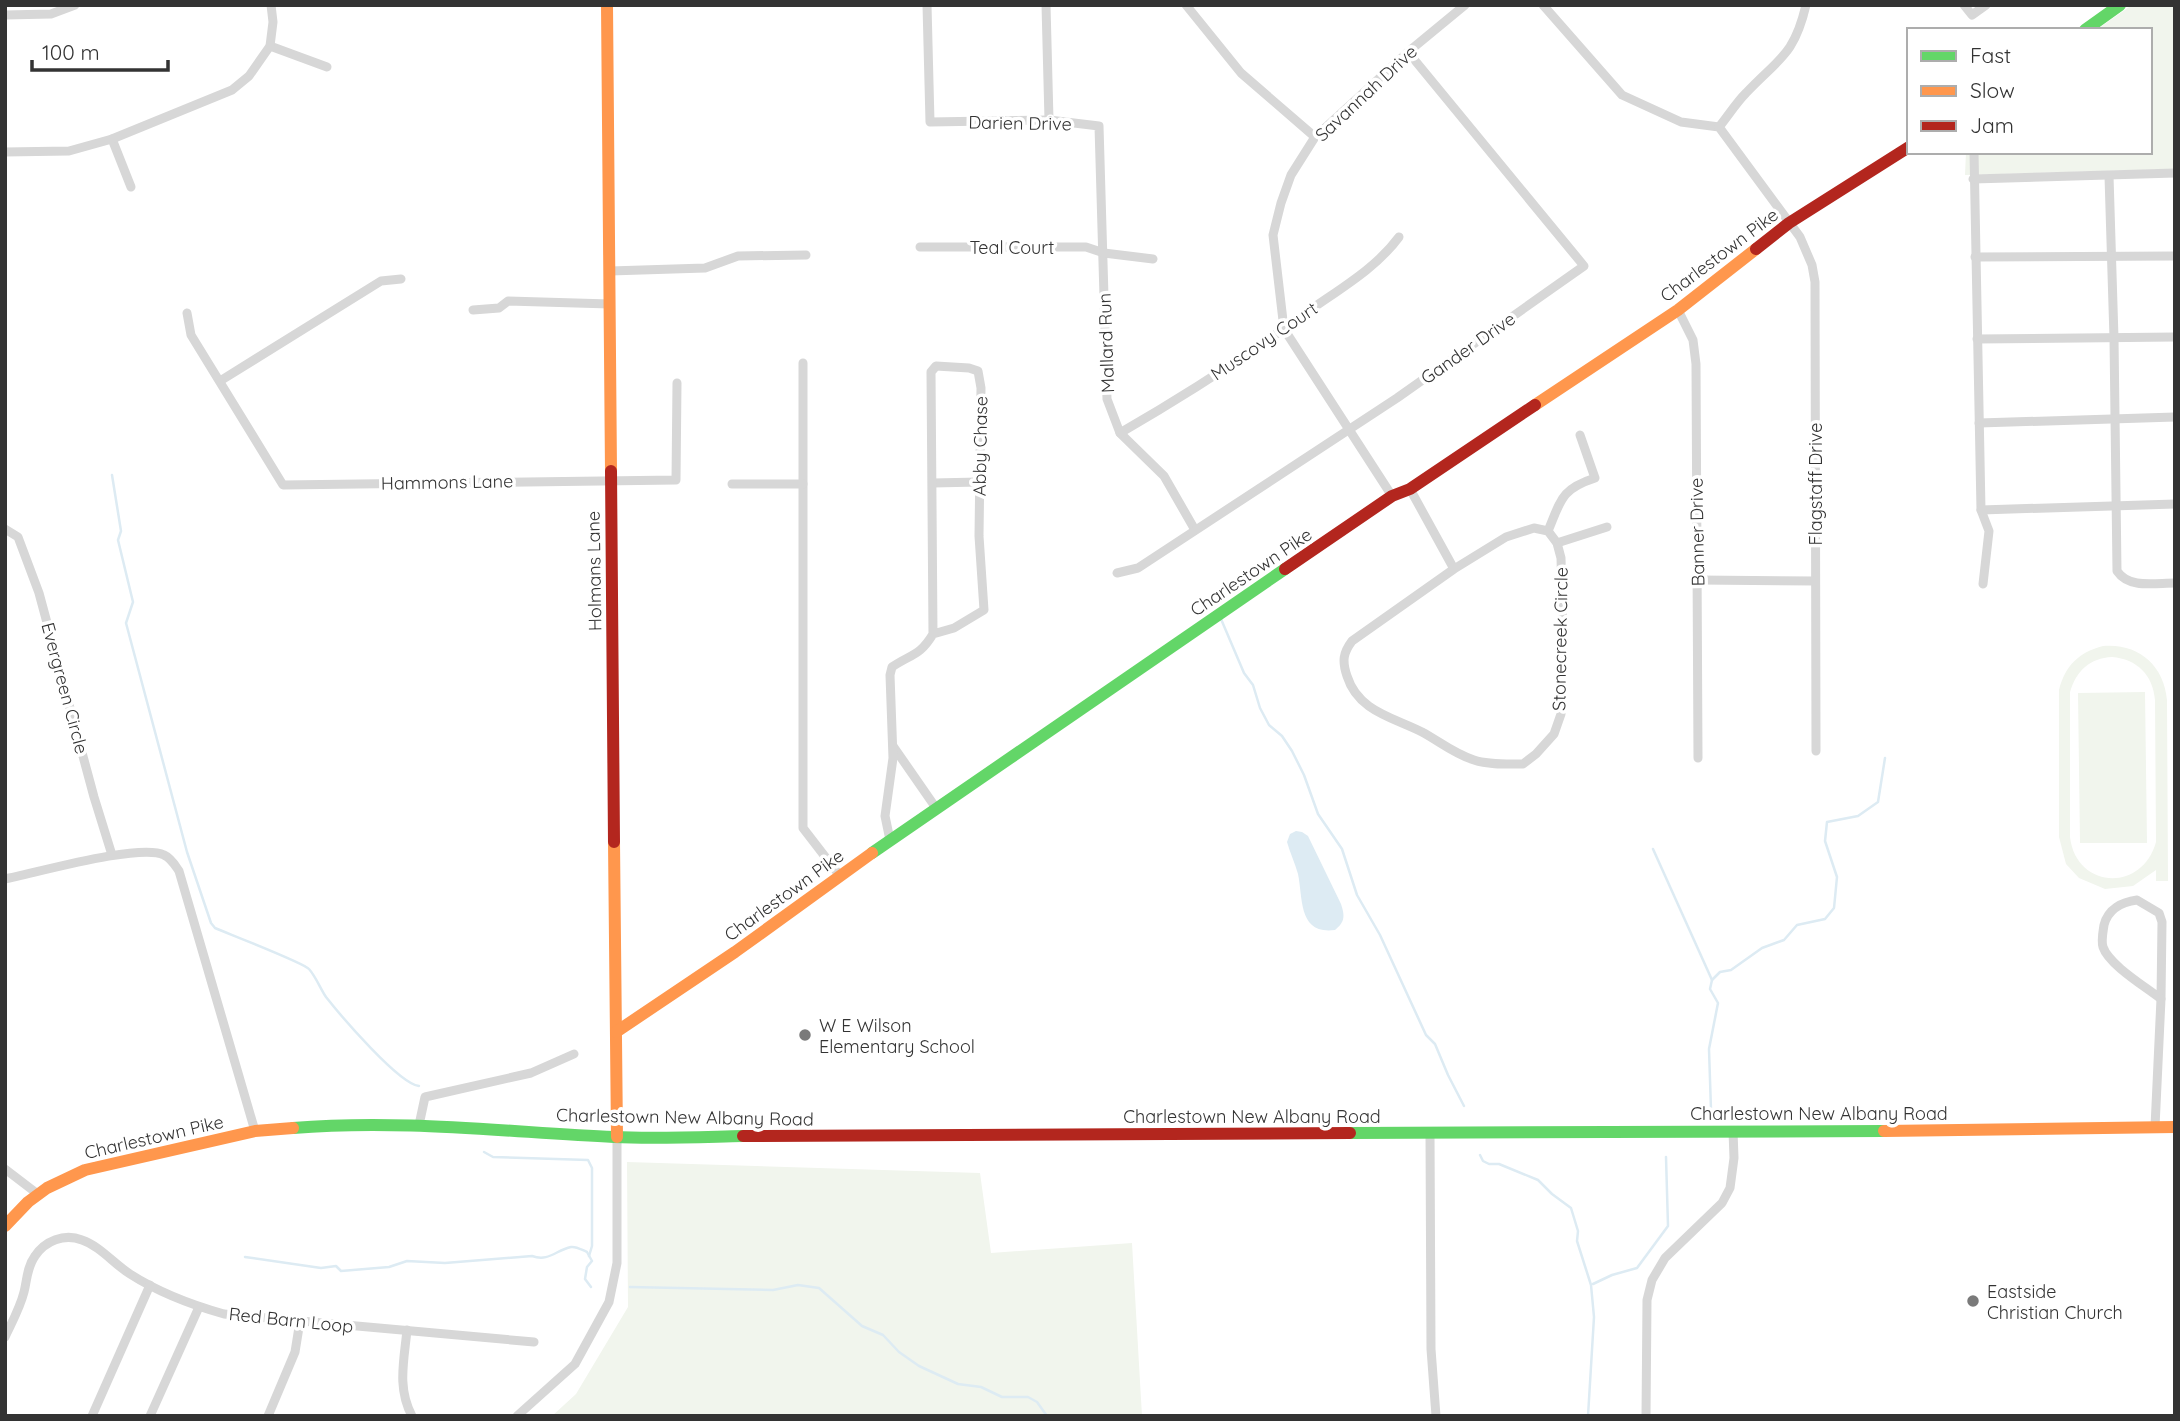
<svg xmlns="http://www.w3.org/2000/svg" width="2180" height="1421" viewBox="0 0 2180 1421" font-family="Quicksand,sans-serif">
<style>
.green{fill:#f1f5ed;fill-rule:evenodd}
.water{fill:#ddebf3}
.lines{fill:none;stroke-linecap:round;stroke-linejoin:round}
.stream{stroke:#ddebf3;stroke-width:2.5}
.street{stroke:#d7d7d7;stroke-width:9}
.fast{stroke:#63d668;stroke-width:12}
.slow{stroke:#ff974d;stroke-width:12}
.jam{stroke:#b3261e;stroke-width:12}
.poi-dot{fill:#7a7a7a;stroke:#fff;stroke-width:2.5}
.labels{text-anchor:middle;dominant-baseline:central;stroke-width:7;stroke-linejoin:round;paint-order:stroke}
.street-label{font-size:18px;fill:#333;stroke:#fff}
.poi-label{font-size:18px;fill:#333;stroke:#fff;text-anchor:start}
</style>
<rect width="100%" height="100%" fill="#fff"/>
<!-- green -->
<g class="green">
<path d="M2132,5h43v164l-210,6 1,-23h184v-122h-54z"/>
<path d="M2103,646c35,-3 61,19 64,54l1,181h-12v-11l-23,16 -28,3 -26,-11 -13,-14 -7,-27v-147c6,-24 20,-38 44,-44zM2112,657c25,2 41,18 43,43l1,142c-14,51 -80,47 -86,-5v-145c6,-21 20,-34 42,-35z"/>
<path d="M2145,692l2,151h-67l-2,-150z"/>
<path d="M627,1162l353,11 11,80 141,-10 10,173h-590l24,-22 52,-87z"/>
</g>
<!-- water -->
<path class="water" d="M1296,831l6,1 6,4 33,68c4,12 4,18 -6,26 -37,5 -32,-32 -37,-56 -3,-11 -8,-21 -11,-32l3,-8z"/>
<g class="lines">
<!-- stream -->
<g class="stream">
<path d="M112,475l9,56 -3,9 15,62 -7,21 61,229 24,71 4,5c14,6 89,35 94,41 7,8 11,19 17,28 15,19 73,87 93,89"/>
<path d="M1221,619l23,54 9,12 7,23 9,17 13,11 10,15 12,24 14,39 24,35 15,46 23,40 46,100 9,9 13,31 16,31"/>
<path d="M1653,849l59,131 -2,9 8,14 -9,46 2,61"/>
<path d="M1712,980l8,-8 11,-2 31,-22 22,-8 13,-15 28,-6 9,-11 3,-31 -12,-36 2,-19 31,-6 20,-14 7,-44"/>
<path d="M484,1152l9,5 95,3 4,8v78l-3,10"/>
<path d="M1480,1155l3,6 6,3h10l39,16 14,14 19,14 7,23 -1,10 14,44 3,32 -6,99"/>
<path d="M245,1257l76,11 15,-2 5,5 48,-4 18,-6 38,2 87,-7c17,6 24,-6 39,-9 5,-1 11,3 16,5l5,9 -5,6 -2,12 6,8"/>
<path d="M1593,1284l19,-9 25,-7 31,-42 -2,-69"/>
<path d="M630,1287l143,3 25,-5 21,3 43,38 21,9 16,17 20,14 39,18 23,3 21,10h26l9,5 10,14"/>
<path d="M1132,1416h11"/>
</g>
<!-- street -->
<g class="street">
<path d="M927,5l3,117 119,-2 50,6 8,273 13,34 44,43 31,54"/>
<path d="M1046,5l3,115"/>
<path d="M1186,5l55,68 74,64"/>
<path d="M1543,5l79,90 59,27 38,5 81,110 12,28 3,17 1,469"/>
<path d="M1964,5l8,10 14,-10"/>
<path d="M5,15l46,-1 24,-9"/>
<path d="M270,46l57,21"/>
<path d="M1719,127c9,-11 17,-24 27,-34 33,-35 48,-37 60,-88"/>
<path d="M112,139l19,48"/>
<path d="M5,152l64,-1 43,-12 120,-49 17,-14 21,-30 3,-24 -2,-17"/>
<path d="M1974,152l7,358 8,21 -6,53"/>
<path d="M2109,176l5,162 3,233c12,18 38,12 58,12"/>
<path d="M1973,179l202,-6"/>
<path d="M920,247h166l18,6 49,6"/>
<path d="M1975,257l200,-1"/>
<path d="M610,271l95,-3 33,-12 68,-1"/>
<path d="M473,310l26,-2 9,-7 102,3"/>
<path d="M1678,310l15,30 3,24 2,394"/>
<path d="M187,313l4,22 92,150 393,-5 1,-97"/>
<path d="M1977,339l198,-2"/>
<path d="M803,363v465l37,48"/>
<path d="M220,381l161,-100 20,-2"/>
<path d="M1979,423l196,-6"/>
<path d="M1120,433c66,-38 131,-80 193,-125 30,-21 64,-41 86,-71"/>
<path d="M933,483l46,-1"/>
<path d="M732,484h71"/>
<path d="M1410,489l44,80 -102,72c-9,12 -10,20 -5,35 11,35 45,41 75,56 17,9 32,22 52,28 15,5 33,4 49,4l13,-10 18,-20 7,-20 2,-79 -2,-77 -4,-15 -9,-12 -14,-3 -28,9 -52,32"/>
<path d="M1392,496l-108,-167 -11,-94 8,-32 10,-28 24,-38 93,-85 57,-47"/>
<path d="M1981,510l194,-6"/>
<path d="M5,529l13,8 21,56 55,204 18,58"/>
<path d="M1548,531c13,-31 13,-42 47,-53l-15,-43"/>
<path d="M1557,543l50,-16"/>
<path d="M1117,573l21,-5 259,-170 187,-132 -176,-214"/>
<path d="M1698,580l117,1"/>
<path d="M893,746l43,62"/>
<path d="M890,840l-5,-24 8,-58 -3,-83 2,-8c19,-13 28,-11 41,-33l-2,-262 5,-6 33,2 9,3 3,17 -2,148 5,74 -30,18 -21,6"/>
<path d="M5,879c31,-6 135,-36 159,-24 7,3 11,10 15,16l76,260"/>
<path d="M2137,900l22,13 3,9 -1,77c-15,-12 -52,-34 -58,-52 -2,-6 0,-15 1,-22 4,-16 18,-23 33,-25z"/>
<path d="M419,1125l6,-28 106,-24 43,-19"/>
<path d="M2155,1127l6,-128"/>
<path d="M1430,1133l1,216 5,67"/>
<path d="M5,1169l34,26"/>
<path d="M407,1330c-3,31 -10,58 5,86"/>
<path d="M5,1337c7,-15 15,-29 19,-45 3,-12 3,-25 11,-36 10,-15 29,-23 47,-16 18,6 32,24 48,34 28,18 62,31 94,40l310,28"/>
<path d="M92,1416l58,-131"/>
<path d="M150,1416l49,-109"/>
<path d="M268,1416l27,-64 5,-31"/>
<path d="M517,1416l58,-52 34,-62 8,-39v-126"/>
<path d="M1646,1416l1,-116 5,-20 13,-22 57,-55 8,-15 4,-30 -1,-27"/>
</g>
<!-- fast -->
<g class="fast">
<path d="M2085,30l35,-25"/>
<path d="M872,853l413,-284"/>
<path d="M293,1128c107,-9 214,4 321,9 43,2 86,0 129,-1"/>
<path d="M1350,1133l534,-2"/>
</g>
<!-- slow -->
<g class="slow">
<path d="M607,5l4,466"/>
<path d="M1535,405l143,-95 78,-61"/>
<path d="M614,842l3,295"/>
<path d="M616,1032l119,-80 137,-99"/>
<path d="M1884,1131l291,-4"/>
<path d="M5,1226l23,-24 19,-14 38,-18 170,-39 38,-3"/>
</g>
<!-- jam -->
<g class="jam">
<path d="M1756,249l33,-26 120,-76"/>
<path d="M611,471l3,371"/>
<path d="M1285,569l107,-73 18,-7 125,-84"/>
<path d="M743,1136l607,-3"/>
</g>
</g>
<!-- markers -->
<g class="poi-dot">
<circle cx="805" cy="1035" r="7"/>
<circle cx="1973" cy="1301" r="7"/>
</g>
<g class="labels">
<!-- street labels -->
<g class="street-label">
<text transform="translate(1366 93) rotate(-43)">Savannah Drive</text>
<text transform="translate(1020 123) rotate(1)">Darien Drive</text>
<text x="1012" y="247">Teal Court</text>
<text transform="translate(1719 255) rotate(-37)">Charlestown Pike</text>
<text transform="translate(1264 341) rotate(-34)">Muscovy Court</text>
<text transform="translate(1106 343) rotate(-92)">Mallard Run</text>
<text transform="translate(1468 348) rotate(-35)">Gander Drive</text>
<text transform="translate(980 446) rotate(-89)">Abby Chase</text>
<text transform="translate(447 482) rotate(-1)">Hammons Lane</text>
<text transform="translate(1815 484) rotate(-90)">Flagstaff Drive</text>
<text transform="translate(1697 532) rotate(-91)">Banner Drive</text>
<text transform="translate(594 571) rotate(-91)">Holmans Lane</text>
<text transform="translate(1251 572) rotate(-34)">Charlestown Pike</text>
<text transform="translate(1560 639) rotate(-89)">Stonecreek Circle</text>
<text transform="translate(65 688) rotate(75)">Evergreen Circle</text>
<text transform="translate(784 895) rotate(-36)">Charlestown Pike</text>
<text x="1819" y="1113">Charlestown New Albany Road</text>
<text x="1252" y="1116">Charlestown New Albany Road</text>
<text transform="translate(685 1117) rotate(1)">Charlestown New Albany Road</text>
<text transform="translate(154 1137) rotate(-13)">Charlestown Pike</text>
<text transform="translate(291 1320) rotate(6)">Red Barn Loop</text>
</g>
<!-- poi labels -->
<g class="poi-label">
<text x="819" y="1025">W E Wilson<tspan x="819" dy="21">Elementary School</tspan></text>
<text x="1987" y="1291">Eastside<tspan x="1987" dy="21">Christian Church</tspan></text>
</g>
</g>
<!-- border -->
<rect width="2180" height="1421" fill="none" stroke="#333333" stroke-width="14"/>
<!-- legend -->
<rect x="1907" y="28" width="245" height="126" fill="#ffffff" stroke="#adadad" stroke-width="2"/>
<rect x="1921" y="51" width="35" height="10" fill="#63d668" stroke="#adadad" stroke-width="2"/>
<text x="1970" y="63" font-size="21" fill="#333333">Fast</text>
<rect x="1921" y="86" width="35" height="10" fill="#ff974d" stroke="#adadad" stroke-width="2"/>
<text x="1970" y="98" font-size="21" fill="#333333">Slow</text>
<rect x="1921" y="121" width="35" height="10" fill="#b3261e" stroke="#adadad" stroke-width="2"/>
<text x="1970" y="133" font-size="21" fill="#333333">Jam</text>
<!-- scale -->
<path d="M32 60v10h136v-10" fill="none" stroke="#333333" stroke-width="3.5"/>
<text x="42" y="60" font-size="21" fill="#333333" stroke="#ffffff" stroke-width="5" paint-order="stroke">100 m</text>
</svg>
